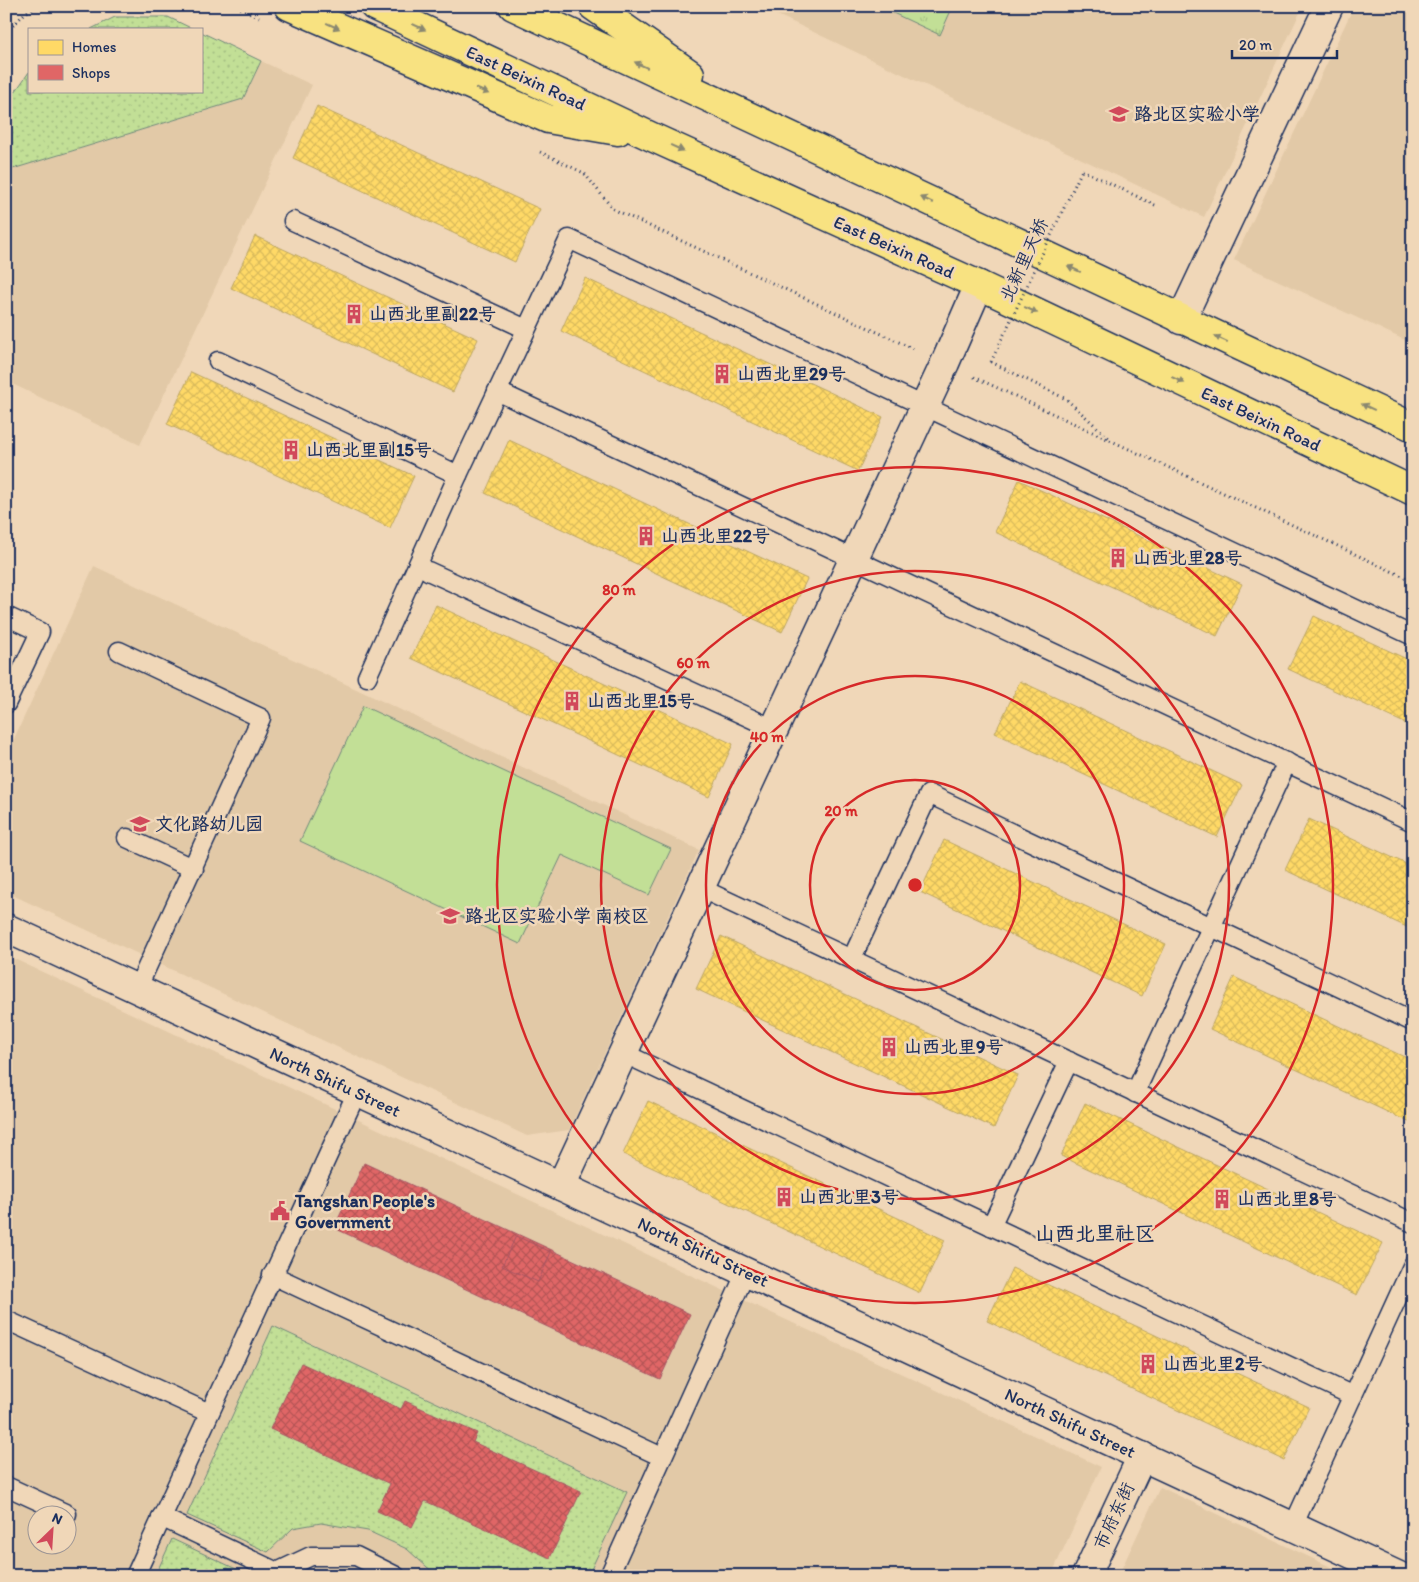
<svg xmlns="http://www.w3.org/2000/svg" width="1419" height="1582" viewBox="0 0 1419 1582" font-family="Itim,'LXGW WenKai TC',sans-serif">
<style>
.built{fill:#e2c9a7;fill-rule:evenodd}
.grass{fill:url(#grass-dots);stroke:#6e877a}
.park{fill:url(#park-tufts);stroke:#6e877a}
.pitch{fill:#c2df96;stroke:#6e877a}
.homes{fill:url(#homes-cross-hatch);stroke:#bba664}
.shops{fill:url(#shops-cross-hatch);stroke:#a55664}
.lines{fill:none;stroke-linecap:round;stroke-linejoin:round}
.service-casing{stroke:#1b2f5e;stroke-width:21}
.minor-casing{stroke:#1b2f5e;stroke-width:31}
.primary-casing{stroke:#1b2f5e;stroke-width:31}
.path{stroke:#1b2f5e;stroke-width:3;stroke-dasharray:1 4;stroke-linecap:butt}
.service{stroke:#f0d7b8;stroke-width:18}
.minor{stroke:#f0d7b8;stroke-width:28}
.primary{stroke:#f8e281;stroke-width:28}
.path-bridge{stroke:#1b2f5e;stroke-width:3;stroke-dasharray:1 4;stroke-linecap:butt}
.oneway{fill:#8a8870}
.ring{fill:none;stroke:#d62828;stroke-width:2.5}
.labels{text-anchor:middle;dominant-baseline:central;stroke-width:5;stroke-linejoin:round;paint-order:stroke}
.street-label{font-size:18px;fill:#1b2f5e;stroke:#f0d7b8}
.poi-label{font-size:18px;font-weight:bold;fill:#1b2f5e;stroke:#f0d7b8;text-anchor:start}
.quarter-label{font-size:20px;font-weight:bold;fill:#1b2f5e;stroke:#f0d7b8}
.centre{fill:#d62828;stroke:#f0d7b8;stroke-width:2.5}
.ring-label{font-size:15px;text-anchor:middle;font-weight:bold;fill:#d62828;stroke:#f0d7b8;stroke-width:5;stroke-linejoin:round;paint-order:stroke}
</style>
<defs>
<pattern id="grass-dots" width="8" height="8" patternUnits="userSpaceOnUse" patternTransform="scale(1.25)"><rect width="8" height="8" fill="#c2df96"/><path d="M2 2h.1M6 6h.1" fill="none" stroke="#a6c084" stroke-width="1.8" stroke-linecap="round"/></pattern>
<pattern id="park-tufts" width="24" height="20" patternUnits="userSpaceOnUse" patternTransform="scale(1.25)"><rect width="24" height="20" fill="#c2df96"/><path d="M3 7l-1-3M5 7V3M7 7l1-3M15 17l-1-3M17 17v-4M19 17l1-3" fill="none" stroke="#a6c084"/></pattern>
<pattern id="homes-cross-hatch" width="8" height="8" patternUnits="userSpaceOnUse" patternTransform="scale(1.25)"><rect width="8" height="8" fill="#ffd966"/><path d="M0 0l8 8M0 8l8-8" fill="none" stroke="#dabb5b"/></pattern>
<pattern id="shops-cross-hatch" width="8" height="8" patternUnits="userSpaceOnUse" patternTransform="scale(1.25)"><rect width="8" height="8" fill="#e06666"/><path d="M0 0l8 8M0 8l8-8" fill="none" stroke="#b55457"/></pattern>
</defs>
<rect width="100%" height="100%" fill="#f0d7b8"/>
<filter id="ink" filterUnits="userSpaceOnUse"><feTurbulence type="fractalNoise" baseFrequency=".02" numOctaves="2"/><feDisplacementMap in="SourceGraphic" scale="10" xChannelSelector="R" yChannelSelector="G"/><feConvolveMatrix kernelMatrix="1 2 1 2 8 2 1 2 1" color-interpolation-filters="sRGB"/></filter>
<g filter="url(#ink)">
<!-- built -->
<g class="built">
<path d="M769,6h534l-99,211 -437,-207z"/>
<path d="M1354,6h59v338l-179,-84z"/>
<path d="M261,61l51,24 -172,360 -134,-64v-210l237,-72z"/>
<path d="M94,566l605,284 -130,280 -42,6 -521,-244v-136z"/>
<path d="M6,955l1095,512 -50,109h-1045zM38,1514h30v30h-30z"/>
<path d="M1160,1487l190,89h-232z"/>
</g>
<!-- grass -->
<g class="grass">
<path d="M115,17h53l25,12h-102z"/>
<path d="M201,32l60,29 -18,38 -237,72v-66l23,-33v19h172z"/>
<path d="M273,1326l354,166 -39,84h-151l-30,-27 -39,-18 -47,-8 -28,5 -25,24 -81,-37z"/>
<path d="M172,1539l79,37h-96z"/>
</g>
<!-- park -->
<path class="park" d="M878,6h75l-13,29z"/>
<!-- pitch -->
<path class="pitch" d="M363,706l308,143 -22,46 -87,-40 -42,89 -220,-103z"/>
<!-- homes -->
<g class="homes">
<path d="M317,106l223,103 -25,53 -222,-104z"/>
<path d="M255,236l223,103 -25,53 -222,-104z"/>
<path d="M585,278l298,139 -25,54 -297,-140z"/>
<path d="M191,372l223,104 -24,52 -223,-104z"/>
<path d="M509,440l298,139 -25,53 -297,-139z"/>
<path d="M1019,480l223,104 -25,52 -222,-104z"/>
<path d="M436,605l297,139 -24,53 -298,-139z"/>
<path d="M1314,616l99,46v65l-125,-58z"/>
<path d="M1020,681l222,104 -25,52 -222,-104z"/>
<path d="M1309,819l104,48v63l-128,-60z"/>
<path d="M944,840l222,104 -24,52 -222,-104z"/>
<path d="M721,936l297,139 -24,53 -298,-139z"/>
<path d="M1234,977l179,84v63l-203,-95z"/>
<path d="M648,1101l297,139 -25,53 -297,-139z"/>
<path d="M1085,1103l298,140 -26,52 -296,-139z"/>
<path d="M1012,1268l297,139 -25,53 -297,-139z"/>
</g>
<!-- shops -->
<g class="shops">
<path d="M364,1163l326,151 -30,65 -326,-151z"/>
<path d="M516,1236l35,16 -13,30 -36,-16z"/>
<path d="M301,1363l100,46 4,-8 72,32 -4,9 108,49 -31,67 -125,-57 -13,26 -35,-16 13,-27 -120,-55z"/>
</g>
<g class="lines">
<defs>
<g id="service">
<path d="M293,221l233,108"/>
<path d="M218,361l240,114"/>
<path d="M497,391l916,431"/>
<path d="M428,571l346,158"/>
<path d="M6,616l34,16 -34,72"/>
<path d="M119,651l142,67 -124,271"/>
<path d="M367,677l91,-202 111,-236 844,397"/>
<path d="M127,838l67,31"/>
<path d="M700,888l713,335"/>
<path d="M852,958l77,-164 484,228"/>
<path d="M623,1053l730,343"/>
<path d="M1135,1093l152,-331"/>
<path d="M991,1226l78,-165"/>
<path d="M272,1275l390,182"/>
<path d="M6,1320l203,93"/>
<path d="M6,1486l61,28"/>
<path d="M161,1517l116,55 34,-16h45l40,20"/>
<path d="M1293,1526l120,-262"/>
<path d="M135,1576l222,-484"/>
<path d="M609,1576l137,-304"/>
</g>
<g id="minor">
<path d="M1181,320l148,-314"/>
<path d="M6,928l1393,648"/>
<path d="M561,1186l384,-823 34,-78"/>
<path d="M1086,1576l56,-120"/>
</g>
<g id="primary">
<path d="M289,6l259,113 70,12"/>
<path d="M374,6l278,131 327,148 434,206"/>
<path d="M513,6c301,139 599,282 900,421"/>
<path d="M593,6l97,68"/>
</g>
</defs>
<!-- service casing -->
<use href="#service" class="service-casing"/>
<!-- minor casing -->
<use href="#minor" class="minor-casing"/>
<!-- primary casing -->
<use href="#primary" class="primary-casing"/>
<!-- path -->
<g class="path">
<path d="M236,6l23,11"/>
<path d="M6,33l19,-20 13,-7"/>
<path d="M540,152l44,21 29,36 303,141"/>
<path d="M1082,170l75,36"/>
<path d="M991,362l75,37 43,39"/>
<path d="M974,377l439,204"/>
</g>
<!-- service -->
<use href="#service" class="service"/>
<!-- minor -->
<use href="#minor" class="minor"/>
<!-- primary -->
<use href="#primary" class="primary"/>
<!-- path-bridge -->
<path class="path-bridge" d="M991,362l91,-192"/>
</g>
<!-- one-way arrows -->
<defs><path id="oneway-solid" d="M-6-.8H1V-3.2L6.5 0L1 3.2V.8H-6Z" transform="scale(1.25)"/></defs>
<g class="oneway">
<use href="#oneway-solid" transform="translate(333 26) rotate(24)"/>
<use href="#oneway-solid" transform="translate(419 27) rotate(25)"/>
<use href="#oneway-solid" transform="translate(641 65) rotate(-155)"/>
<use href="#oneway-solid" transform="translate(482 91) rotate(24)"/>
<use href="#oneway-solid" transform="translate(677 148) rotate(24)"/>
<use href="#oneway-solid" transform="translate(927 200) rotate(-155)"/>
<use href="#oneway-solid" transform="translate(1074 269) rotate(-155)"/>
<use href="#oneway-solid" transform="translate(1031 310) rotate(25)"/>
<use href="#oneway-solid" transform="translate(1221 339) rotate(-155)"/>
<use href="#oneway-solid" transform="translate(1178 380) rotate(25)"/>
<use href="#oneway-solid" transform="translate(1368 407) rotate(-155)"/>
</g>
</g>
<!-- distance rings -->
<g class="ring">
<circle cx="915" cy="885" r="105"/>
<circle cx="915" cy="885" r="209"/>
<circle cx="915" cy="885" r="314"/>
<circle cx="915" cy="885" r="418"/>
</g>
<!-- icons -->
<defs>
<symbol id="school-bare" viewBox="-9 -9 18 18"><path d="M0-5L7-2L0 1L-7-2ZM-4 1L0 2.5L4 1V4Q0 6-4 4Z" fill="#d1495b" stroke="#f0d7b8" stroke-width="2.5" paint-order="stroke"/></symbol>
<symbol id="building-bare" viewBox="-9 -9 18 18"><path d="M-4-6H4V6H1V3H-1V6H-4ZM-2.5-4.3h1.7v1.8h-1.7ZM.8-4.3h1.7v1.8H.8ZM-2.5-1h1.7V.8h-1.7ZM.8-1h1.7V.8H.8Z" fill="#d1495b" stroke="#f0d7b8" stroke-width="2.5" paint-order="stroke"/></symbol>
<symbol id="civic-bare" viewBox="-9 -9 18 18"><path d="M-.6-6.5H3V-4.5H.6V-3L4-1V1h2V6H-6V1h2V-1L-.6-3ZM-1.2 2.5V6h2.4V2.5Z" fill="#d1495b" stroke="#f0d7b8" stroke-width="2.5" paint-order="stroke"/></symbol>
</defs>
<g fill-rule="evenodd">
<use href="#school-bare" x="1105" y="100" width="28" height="28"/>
<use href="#building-bare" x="340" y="300" width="28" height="28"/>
<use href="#building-bare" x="708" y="360" width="28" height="28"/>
<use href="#building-bare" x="277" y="436" width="28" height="28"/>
<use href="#building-bare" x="632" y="522" width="28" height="28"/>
<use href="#building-bare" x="1104" y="544" width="28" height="28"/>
<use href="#building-bare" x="558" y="687" width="28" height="28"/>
<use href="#school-bare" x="126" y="810" width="28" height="28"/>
<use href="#school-bare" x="436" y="902" width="28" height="28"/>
<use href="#building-bare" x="875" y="1033" width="28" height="28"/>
<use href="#building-bare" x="770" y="1183" width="28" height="28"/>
<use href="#building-bare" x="1208" y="1185" width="28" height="28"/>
<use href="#civic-bare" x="266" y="1197" width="28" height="28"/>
<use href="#building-bare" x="1134" y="1350" width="28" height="28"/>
</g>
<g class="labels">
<!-- street labels -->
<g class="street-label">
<text transform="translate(526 78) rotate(25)">East Beixin Road</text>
<text transform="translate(894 247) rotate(24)">East Beixin Road</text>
<text transform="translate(1024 260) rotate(-65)">北新里天桥</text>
<text transform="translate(1261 419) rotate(25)">East Beixin Road</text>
<text transform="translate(335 1082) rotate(25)">North Shifu Street</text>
<text transform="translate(703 1252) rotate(25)">North Shifu Street</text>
<text transform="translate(1070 1423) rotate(25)">North Shifu Street</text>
<text transform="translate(1114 1516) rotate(-65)">市府东街</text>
</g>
<!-- poi labels -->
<g class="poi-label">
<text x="1134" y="114">路北区实验小学</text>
<text x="369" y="314">山西北里副22号</text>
<text x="737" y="374">山西北里29号</text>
<text x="306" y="450">山西北里副15号</text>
<text x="661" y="536">山西北里22号</text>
<text x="1133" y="558">山西北里28号</text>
<text x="587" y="701">山西北里15号</text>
<text x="155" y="824">文化路幼儿园</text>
<text x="465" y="916">路北区实验小学 南校区</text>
<text x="904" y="1047">山西北里9号</text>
<text x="799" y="1197">山西北里3号</text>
<text x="1237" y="1199">山西北里8号</text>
<text x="295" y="1201">Tangshan People's<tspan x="295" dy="21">Government</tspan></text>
<text x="1163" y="1364">山西北里2号</text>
</g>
<!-- quarter labels -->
<g class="quarter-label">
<text x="1095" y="1233">山西北里社区</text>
</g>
</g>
<circle cx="915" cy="885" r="8" class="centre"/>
<g class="ring-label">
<text x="619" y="595">80 m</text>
<text x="693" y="668">60 m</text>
<text x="767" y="742">40 m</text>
<text x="841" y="816">20 m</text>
</g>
<!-- margin -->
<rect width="1419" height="1582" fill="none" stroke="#f0d7b8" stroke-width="25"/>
<rect x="12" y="12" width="1394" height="1557" fill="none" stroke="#1b2f5e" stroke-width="2" filter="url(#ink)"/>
<!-- legend -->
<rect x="28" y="28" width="175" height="65" fill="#f0d7b8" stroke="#9b9494"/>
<rect x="38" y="40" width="25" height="15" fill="#ffd966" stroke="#9b9494"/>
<text x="72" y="52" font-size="15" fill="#1b2f5e">Homes</text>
<rect x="38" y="65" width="25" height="15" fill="#e06666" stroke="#9b9494"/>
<text x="72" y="78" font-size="15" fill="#1b2f5e">Shops</text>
<!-- north arrow -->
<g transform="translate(52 1530) rotate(25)"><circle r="24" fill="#f0d7b8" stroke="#9b9494"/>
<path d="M0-4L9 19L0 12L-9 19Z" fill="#d1495b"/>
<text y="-8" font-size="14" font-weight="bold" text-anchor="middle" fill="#1b2f5e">N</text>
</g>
<!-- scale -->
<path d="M1232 50v8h105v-8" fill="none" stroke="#1b2f5e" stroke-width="2.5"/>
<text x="1239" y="50" font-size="15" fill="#1b2f5e" stroke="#f0d7b8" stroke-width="4" paint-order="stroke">20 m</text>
</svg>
